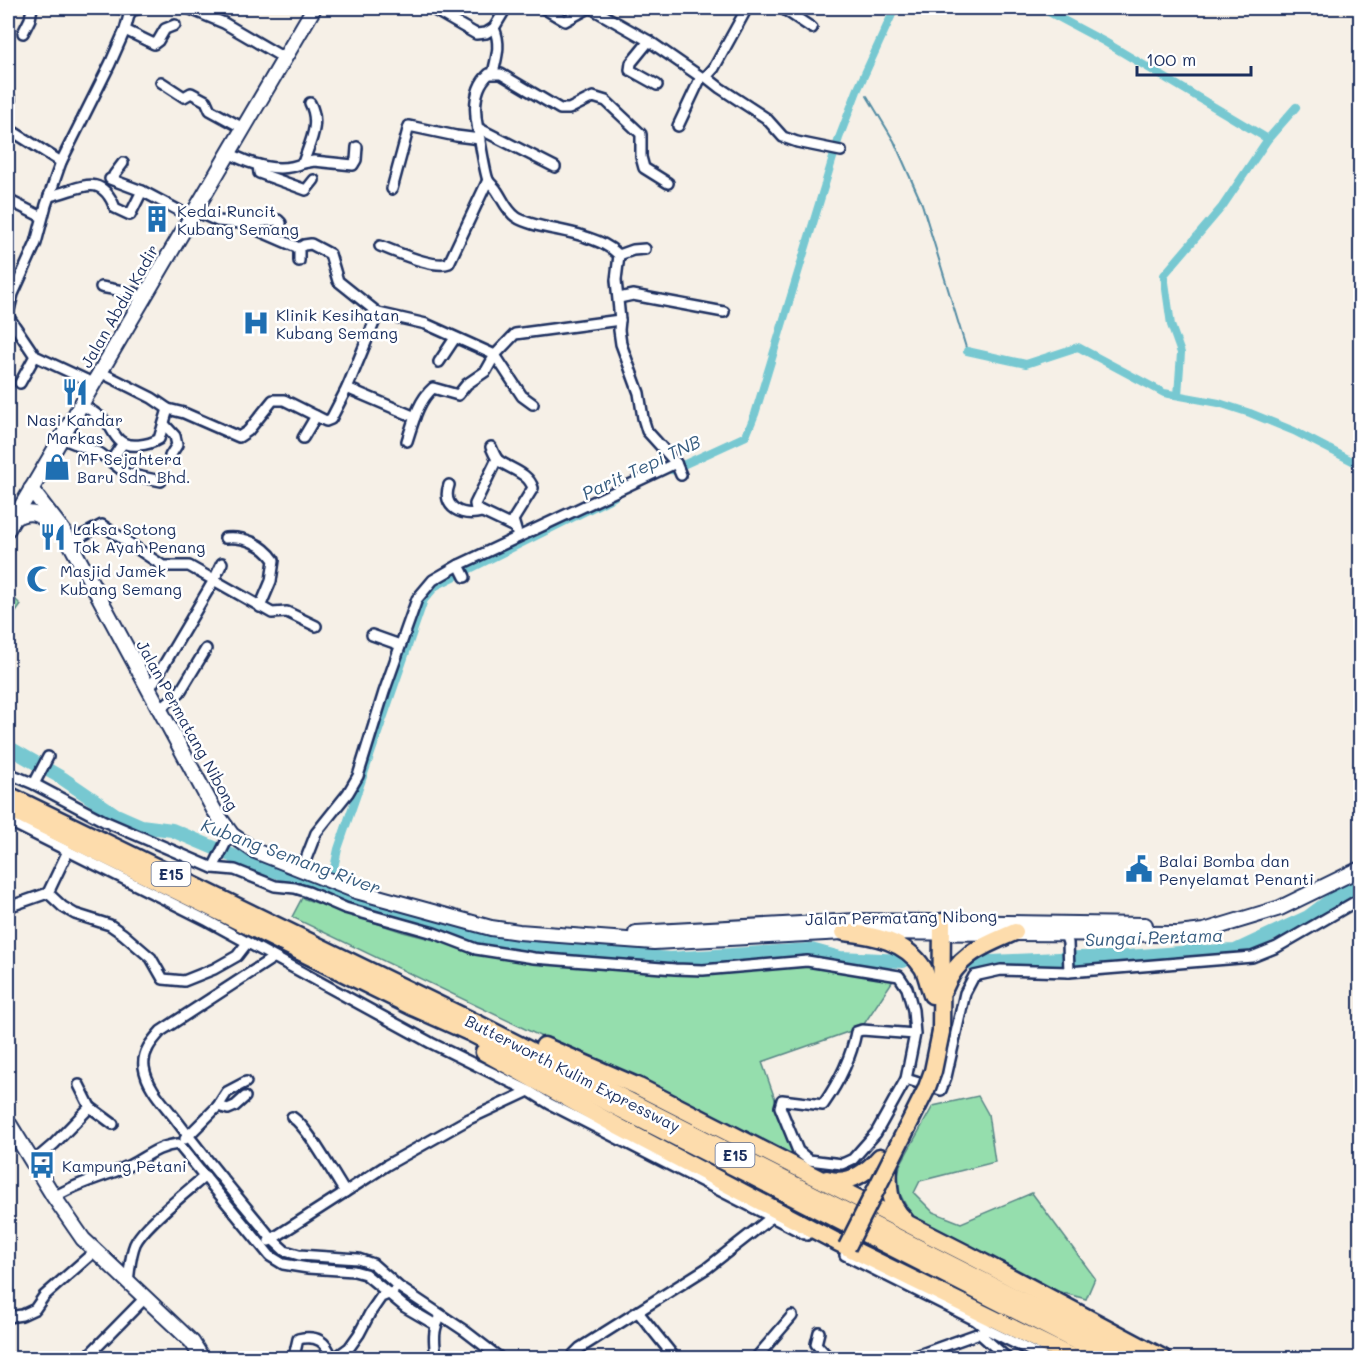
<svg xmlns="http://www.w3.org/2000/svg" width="1368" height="1366" viewBox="0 0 1368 1366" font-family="Mali,sans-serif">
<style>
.green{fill:#95dead;stroke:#588686;stroke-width:1.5}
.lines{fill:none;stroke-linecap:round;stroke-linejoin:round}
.stream{stroke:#528ba3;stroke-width:2}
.canal{stroke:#77c8d1;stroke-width:8}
.river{stroke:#77c8d1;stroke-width:14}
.street-casing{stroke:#1b2f5e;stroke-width:14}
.secondary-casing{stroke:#1b2f5e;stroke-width:18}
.highway-casing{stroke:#1b2f5e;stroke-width:21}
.street{stroke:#fff;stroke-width:9}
.secondary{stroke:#fff;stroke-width:14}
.highway{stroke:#fddcac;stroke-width:16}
.highway-bridge-casing{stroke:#1b2f5e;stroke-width:21;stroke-linecap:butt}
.highway-bridge{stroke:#fddcac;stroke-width:16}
.labels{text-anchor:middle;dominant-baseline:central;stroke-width:5;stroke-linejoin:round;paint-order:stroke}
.shield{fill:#fff;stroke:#5f6d8e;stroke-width:1.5}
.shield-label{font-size:15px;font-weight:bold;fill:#1b2f5e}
.poi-label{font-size:16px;fill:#1b2f5e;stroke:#fff;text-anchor:start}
.street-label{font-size:16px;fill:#1b2f5e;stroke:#fff}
.water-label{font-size:18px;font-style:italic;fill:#375d80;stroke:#fff}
</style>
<rect width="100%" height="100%" fill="#f6f0e7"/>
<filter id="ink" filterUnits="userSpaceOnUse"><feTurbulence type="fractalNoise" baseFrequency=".0167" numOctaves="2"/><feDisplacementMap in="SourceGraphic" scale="12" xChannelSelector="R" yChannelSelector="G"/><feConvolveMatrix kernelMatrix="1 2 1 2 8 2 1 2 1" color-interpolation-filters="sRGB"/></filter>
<g filter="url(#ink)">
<!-- green -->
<g class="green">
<path d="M8,577l3,4 1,15 9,9 -10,14 4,8 -7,8z"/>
<path d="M302,898l101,34 86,22 107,15 105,4 107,-8 86,14 -32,48 -100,35 34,97 -504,-242z"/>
<path d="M978,1096l10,18 7,48 -75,19 -6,12 19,19 28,11 71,-30 63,85 -9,21 -33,-9 -140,-71 -13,-25 -2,-18 2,-11 33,-59z"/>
</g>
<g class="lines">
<!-- stream -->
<path class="stream" d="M867,96l27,45 28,63 45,147"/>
<!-- canal -->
<g class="canal">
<path d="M1041,8l64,34 163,97"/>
<path d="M967,351l59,13 52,-17 86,46 55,10 31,10 44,18 66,34"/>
<path d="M1178,395l3,-42 -10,-28 -7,-50 58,-68 46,-68 28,-32"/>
<path d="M672,470l74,-34 9,-22 84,-276 18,-47 38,-83"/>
<path d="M329,892l9,-43 86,-249 12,-14 178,-89"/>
</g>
<!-- river -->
<g class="river">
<path d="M8,747l54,31 54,37 25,11 31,4 80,34 43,13 71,28 29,10 42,7 32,14 30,7 170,16 142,-9 29,8 63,3"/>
<path d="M969,963l111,-5h35l77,-6 43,-1 73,-34 20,-15 32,-18"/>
</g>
<defs>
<g id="street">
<path d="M119,8l11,3 12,-3"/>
<path d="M188,8l36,15 60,35"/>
<path d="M431,8l45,26 10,-1 8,-5 12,-20"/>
<path d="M543,8l22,13 24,-13"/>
<path d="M595,8l1,3 53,30 52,36h5l14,11 46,30 17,19 14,5 44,9"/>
<path d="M782,8l30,20"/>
<path d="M125,30l29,14 4,-3 7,-12 10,-4"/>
<path d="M23,33l7,-14 2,-11"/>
<path d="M649,41l-18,22 -1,7 27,15"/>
<path d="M493,73c4,-17 8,-29 1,-45"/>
<path d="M706,77l8,-9 33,-60"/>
<path d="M161,82l23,15 7,-4 15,8 4,9 33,18"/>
<path d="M8,112l2,-13"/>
<path d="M8,126l4,5 49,31"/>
<path d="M678,126l23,-49"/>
<path d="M478,128l77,39"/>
<path d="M229,153c22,12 51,21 74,10 7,-21 18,-39 7,-60"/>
<path d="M303,163l11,-2 39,4 3,-5 1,-13"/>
<path d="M258,165l1,8 47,17 8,-10"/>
<path d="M110,179l32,12 49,26"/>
<path d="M115,180l-1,-5 9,-12"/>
<path d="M668,183l-24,-15 -3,-11v-23l-35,-33 -13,-4 -24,12h-9l-59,-35h-12c-16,14 -15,37 -11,56 2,11 7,43 10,50 2,4 7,7 9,11 6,9 10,20 19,26 12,9 50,13 67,19 14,5 25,8 36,19l-3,25 4,40 -1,10 2,14 18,49 4,25 4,13 29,32 5,12"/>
<path d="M392,189l17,-63 47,10 24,3"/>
<path d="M49,196c29,-5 51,-27 66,12l15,7 12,-24"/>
<path d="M8,200l34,17"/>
<path d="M195,211l23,10 23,2 58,25"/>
<path d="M243,223l35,-3 3,3 -1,6 -6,7"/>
<path d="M380,246c17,6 54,23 69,17l39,-83"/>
<path d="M619,255l14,-5 12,-1"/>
<path d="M299,261v-13l5,-3 7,-1 19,10 8,27 40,32 48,11 69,31 27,41 11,8"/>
<path d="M101,287l33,6 9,6"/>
<path d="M619,298l14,-3 91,17"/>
<path d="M8,314l5,-20 23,-51 10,-38 15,-43 49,-98 15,-34 6,-22"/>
<path d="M8,316l27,40 58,27"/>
<path d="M439,362l16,-24"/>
<path d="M100,372l52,26 16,11 16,4 55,24 9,-6 25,-31h11l42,21 5,-2 16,-31 31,-75"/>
<path d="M20,383l15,-27"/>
<path d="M347,388l68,29"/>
<path d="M81,404c9,6 20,12 27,20 4,5 6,11 11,16 9,9 30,5 40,-1l9,-30"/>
<path d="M164,424l11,12 2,9 -7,11"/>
<path d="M61,438l40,16 26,20 34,7"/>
<path d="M303,438l13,-22"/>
<path d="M407,441c6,-18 11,-40 26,-53l25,7 9,-11 19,-13 9,-16 20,-21 105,-14"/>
<path d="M491,447c2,4 4,10 7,13 11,9 30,12 35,28l-20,32 5,17"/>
<path d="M497,459l-22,45 1,5 38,18"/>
<path d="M111,461l12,-18"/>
<path d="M449,485c-8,23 13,32 33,27"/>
<path d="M225,538c19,-2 38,6 49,22l-3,21 -11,26"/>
<path d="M70,542l32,-17 61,41h26l83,47 15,-1 29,14"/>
<path d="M459,565l6,12"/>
<path d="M372,635l28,10"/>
<path d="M149,690l65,-110 8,-17"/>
<path d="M160,709l20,-17 26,-43"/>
<path d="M8,773l26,11 70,37 109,47 22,2 40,16 20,2 13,4 37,16 89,25 42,16 58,9 141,11 28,1 104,-9 92,15 8,12 6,22 2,24 -9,45 -30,54 -23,26 -11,5 -33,-4 -11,-9 -18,-44 2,-7 41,5c16,-23 28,-46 33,-73l6,-2 53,4"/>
<path d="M34,784l14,-27"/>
<path d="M8,821l200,100 223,122 98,48 21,13 257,131"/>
<path d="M213,868l13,-26 6,-7"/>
<path d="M302,869l14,-36 32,-40 10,-17 26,-84 33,-93 16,-19 26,-15 217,-102"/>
<path d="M48,893l15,14 12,7 35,11 13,9 28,24 12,21 21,2 30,-12 23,-13 10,-13"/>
<path d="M8,907l40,-14 20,-42"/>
<path d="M1065,934l3,9 1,29"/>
<path d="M273,958l-112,73c-9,10 -19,21 -17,36 3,21 21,38 33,54 30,40 63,79 95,118l13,12 14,4 59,4 15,5 26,23 66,44 35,27"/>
<path d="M906,1079l35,11 5,-13 19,-84 9,-17 27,-6 68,2 183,-15 25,-10 83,-48"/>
<path d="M218,1106l9,-14 19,-10"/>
<path d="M90,1107l23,17"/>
<path d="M292,1117c16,10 41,57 53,75"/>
<path d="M185,1139l33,-33 10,3 7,-3 10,-9"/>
<path d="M33,1162l21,-18 36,-37 -11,-22"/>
<path d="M54,1197c21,-12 42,-19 65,-27 23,-8 33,-23 59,-26l92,112 13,8 25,4 46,3 11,3 40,33 31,18"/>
<path d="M269,1241l118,-76 82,-46 60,-28"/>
<path d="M845,1255l130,65 13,10 57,28"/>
<path d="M128,1281c2,-12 2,-25 7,-37 8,-18 54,-54 70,-68"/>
<path d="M638,1312l37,46"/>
<path d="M8,1317l14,-2 13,-6 9,-13 51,-45"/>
<path d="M819,1332l-3,12 13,14"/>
<path d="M980,1334l27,24"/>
<path d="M86,1358l60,-61"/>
<path d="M298,1358l-3,-6 3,-13c19,-4 28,2 34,19"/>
<path d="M335,1358l14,-10 10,-14 11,-21 11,-16 12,-5"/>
<path d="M436,1358c-1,-12 -4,-27 3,-38"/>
<path d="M573,1358l1,-4 6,-6 127,-80 65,-51"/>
<path d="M756,1358l36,-42"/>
<path d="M910,1358l78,-28"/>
</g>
<g id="secondary">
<path d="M31,489l33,43 150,278 18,25 23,16 101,40 135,37 28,4 135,10 190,-10 334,2 26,-3 76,-23 80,-39"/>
<path d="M14,518c18,-10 25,-3 41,8"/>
<path d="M8,529l306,-521"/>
<path d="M636,933l220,-12 289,4"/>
<path d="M8,1122l46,75 29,42 109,103 10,16"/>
</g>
<g id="highway">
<path d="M8,795l468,228 659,335"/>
<path d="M8,808l407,200 56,25 638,325"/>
<path d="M844,932c29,3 62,9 79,36 4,7 6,19 9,27"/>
<path d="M944,989c14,-35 39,-43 71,-57"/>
<path d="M941,1032l1,-110"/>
<path d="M544,1046l95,41 330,168 194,103"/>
<path d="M484,1052l135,75 218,115 237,116"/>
<path d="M889,1163c-1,22 -2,40 15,56"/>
<path d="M827,1179c21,7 39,-6 53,-22"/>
</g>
</defs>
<!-- street casing -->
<use href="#street" class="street-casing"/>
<!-- secondary casing -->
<use href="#secondary" class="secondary-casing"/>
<!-- highway casing -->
<use href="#highway" class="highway-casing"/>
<!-- street -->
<use href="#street" class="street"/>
<!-- secondary -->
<use href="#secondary" class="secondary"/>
<!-- highway -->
<use href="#highway" class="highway"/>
<defs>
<path id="highway-bridge" d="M847,1247l79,-157 7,-19 8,-39"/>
</defs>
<!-- highway-bridge casing -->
<use href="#highway-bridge" class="highway-bridge-casing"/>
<!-- highway-bridge -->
<use href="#highway-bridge" class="highway-bridge"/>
</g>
</g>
<!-- icons -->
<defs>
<symbol id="building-bare" viewBox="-9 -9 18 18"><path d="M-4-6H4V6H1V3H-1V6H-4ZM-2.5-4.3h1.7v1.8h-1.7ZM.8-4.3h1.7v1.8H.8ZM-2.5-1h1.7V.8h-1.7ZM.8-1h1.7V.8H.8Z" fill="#1f6fb2" stroke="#fff" stroke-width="2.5" paint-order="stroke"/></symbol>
<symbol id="hospital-bare" viewBox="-9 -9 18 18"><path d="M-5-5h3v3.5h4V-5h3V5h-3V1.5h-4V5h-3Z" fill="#1f6fb2" stroke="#fff" stroke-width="2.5" paint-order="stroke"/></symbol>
<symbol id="restaurant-bare" viewBox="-9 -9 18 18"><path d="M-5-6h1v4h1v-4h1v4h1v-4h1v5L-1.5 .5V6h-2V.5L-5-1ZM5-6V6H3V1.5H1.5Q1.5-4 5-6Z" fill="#1f6fb2" stroke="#fff" stroke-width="2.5" paint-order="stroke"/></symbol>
<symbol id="shop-bare" viewBox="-9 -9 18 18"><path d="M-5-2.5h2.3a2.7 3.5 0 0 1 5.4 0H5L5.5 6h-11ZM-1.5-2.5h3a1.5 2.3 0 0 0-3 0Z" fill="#1f6fb2" stroke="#fff" stroke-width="2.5" paint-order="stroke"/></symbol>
<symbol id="mosque-bare" viewBox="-9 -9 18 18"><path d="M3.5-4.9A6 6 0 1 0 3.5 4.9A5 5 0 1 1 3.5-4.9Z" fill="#1f6fb2" stroke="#fff" stroke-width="2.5" paint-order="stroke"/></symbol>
<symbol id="civic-bare" viewBox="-9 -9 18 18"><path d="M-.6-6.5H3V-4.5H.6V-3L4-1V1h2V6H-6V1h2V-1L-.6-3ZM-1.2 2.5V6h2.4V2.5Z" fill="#1f6fb2" stroke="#fff" stroke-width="2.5" paint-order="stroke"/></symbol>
<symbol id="bus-bare" viewBox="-9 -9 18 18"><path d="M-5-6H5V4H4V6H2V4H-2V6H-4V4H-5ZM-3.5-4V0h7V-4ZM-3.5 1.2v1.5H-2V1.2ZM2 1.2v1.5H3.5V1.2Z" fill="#1f6fb2" stroke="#fff" stroke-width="2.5" paint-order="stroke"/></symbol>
</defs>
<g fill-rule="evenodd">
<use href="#building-bare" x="138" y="200" width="38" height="38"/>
<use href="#hospital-bare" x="237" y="304" width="38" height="38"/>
<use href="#restaurant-bare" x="56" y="373" width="38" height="38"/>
<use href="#shop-bare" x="38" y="448" width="38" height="38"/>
<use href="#restaurant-bare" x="34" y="518" width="38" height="38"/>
<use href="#mosque-bare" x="21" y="560" width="38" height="38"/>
<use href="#civic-bare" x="1120" y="850" width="38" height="38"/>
<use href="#bus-bare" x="23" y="1146" width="38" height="38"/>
</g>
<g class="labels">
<!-- shield labels -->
<g class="shield">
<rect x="151.5" y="862" width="39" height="24" rx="4.5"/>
<rect x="715.5" y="1143" width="39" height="24" rx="4.5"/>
</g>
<g class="shield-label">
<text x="171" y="874">E15</text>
<text x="735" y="1155">E15</text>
</g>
<!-- poi labels -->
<g class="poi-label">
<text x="177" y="210">Kedai Runcit<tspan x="177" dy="18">Kubang Semang</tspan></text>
<text x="276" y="314">Klinik Kesihatan<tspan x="276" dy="18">Kubang Semang</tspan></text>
<text x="75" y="419" text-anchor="middle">Nasi Kandar<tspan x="75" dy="18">Markas</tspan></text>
<text x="77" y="458">MF Sejahtera<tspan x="77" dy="18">Baru Sdn. Bhd.</tspan></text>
<text x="73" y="528">Laksa Sotong<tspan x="73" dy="18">Tok Ayah Penang</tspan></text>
<text x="60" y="570">Masjid Jamek<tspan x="60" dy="18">Kubang Semang</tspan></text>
<text x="1159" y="860">Balai Bomba dan<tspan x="1159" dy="18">Penyelamat Penanti</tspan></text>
<text x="62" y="1165">Kampung Petani</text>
</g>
<!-- street labels -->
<g class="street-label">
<text transform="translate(119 306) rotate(-60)">Jalan Abdul Kadir</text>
<text transform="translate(188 725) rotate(61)">Jalan Permatang Nibong</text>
<text transform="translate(901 917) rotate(-1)">Jalan Permatang Nibong</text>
<text transform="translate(573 1073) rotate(27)">Butterworth Kulim Expressway</text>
</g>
<!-- water labels -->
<g class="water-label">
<text transform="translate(641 467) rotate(-25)">Parit Tepi TNB</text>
<text transform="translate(291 856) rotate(20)">Kubang Semang River</text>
<text transform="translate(1154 937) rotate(-2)">Sungai Pertama</text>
</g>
</g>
<!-- margin -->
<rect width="1368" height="1366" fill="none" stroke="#fff" stroke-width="30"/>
<rect x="15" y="15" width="1338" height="1336" fill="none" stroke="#1b2f5e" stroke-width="2" filter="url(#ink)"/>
<!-- scale -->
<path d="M1137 66v9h114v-9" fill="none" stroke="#1b2f5e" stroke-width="3"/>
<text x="1146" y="66" font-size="18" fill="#1b2f5e" stroke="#ffffff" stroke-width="4.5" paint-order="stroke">100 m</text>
</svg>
